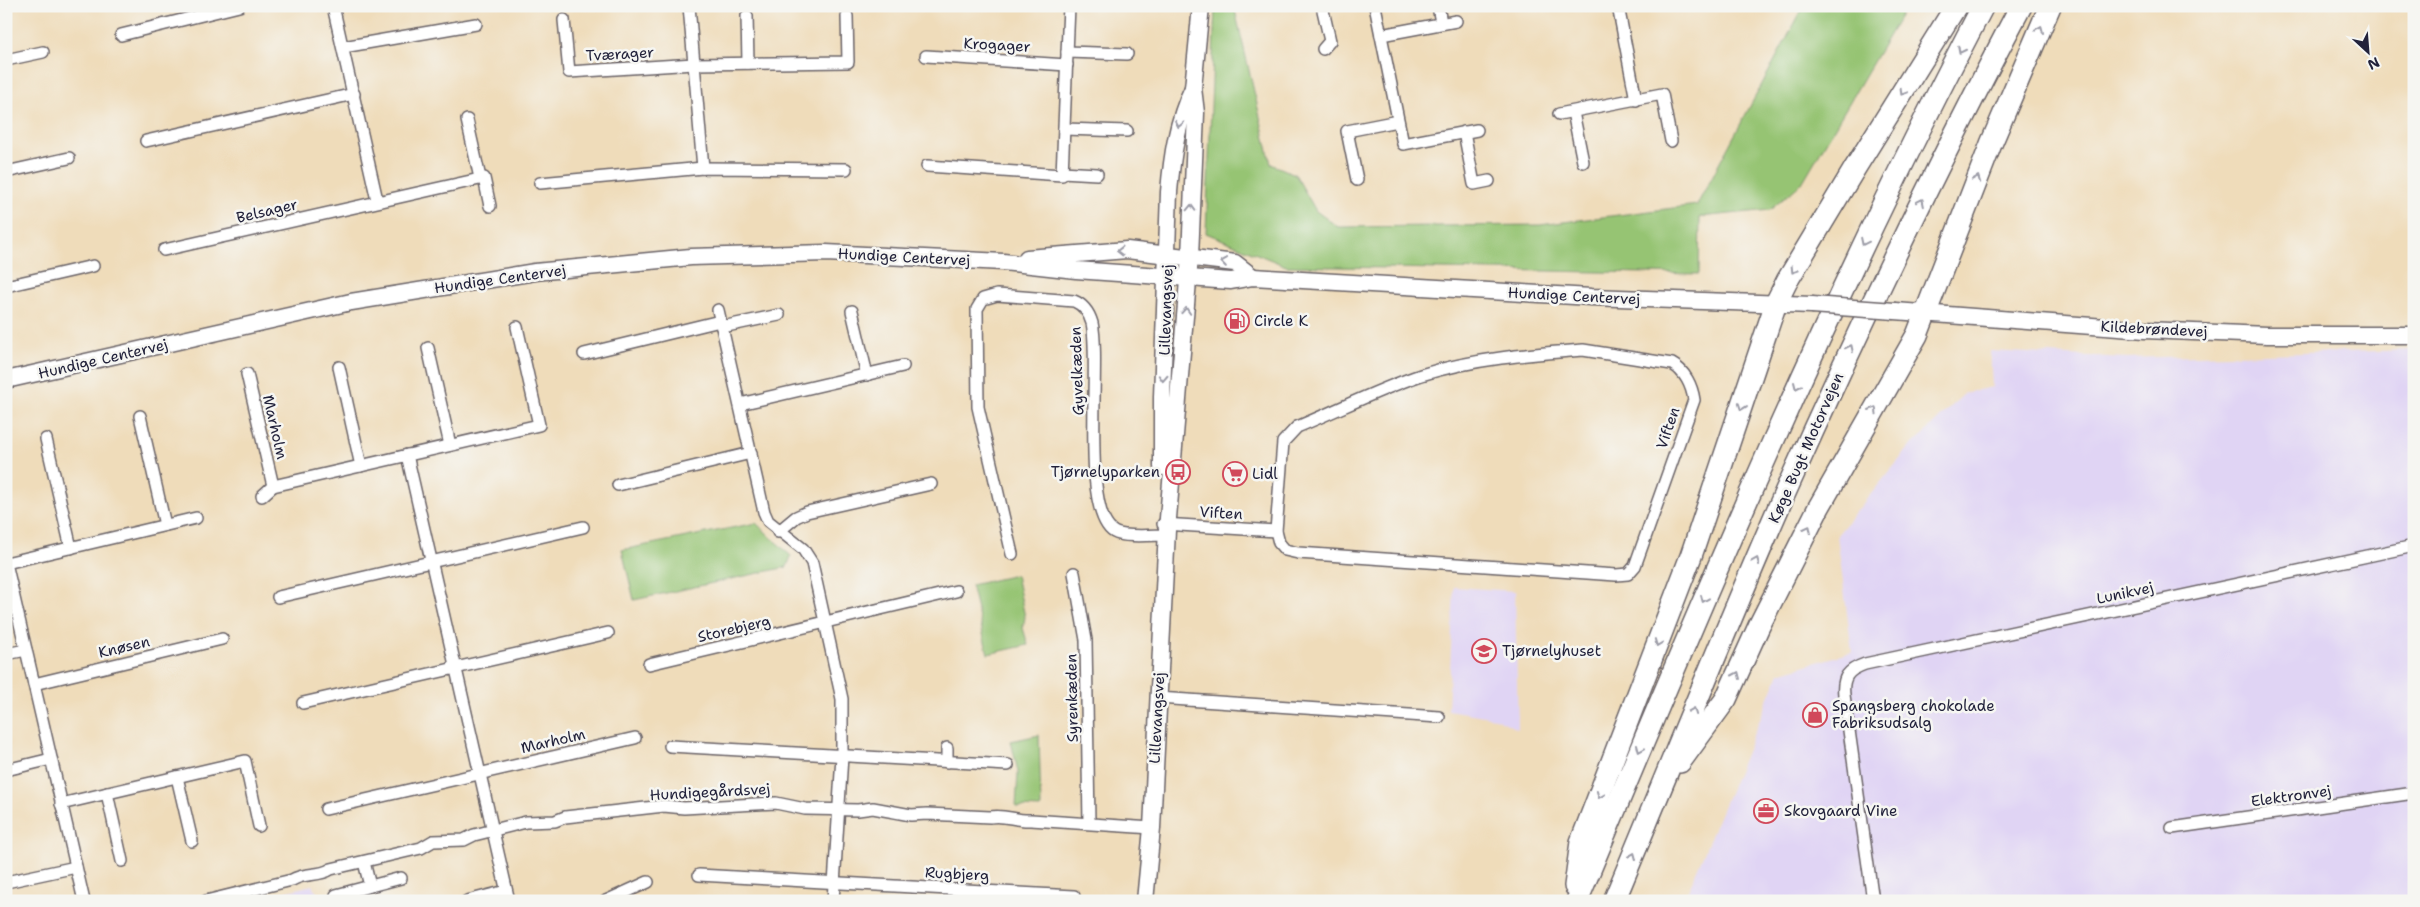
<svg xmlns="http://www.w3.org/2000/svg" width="2420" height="907" viewBox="0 0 2420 907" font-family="'Shantell Sans',sans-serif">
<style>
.built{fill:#e0d4f4}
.green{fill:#96c473;stroke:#5c7357}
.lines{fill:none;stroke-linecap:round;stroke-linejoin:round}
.street-casing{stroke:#6a6367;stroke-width:14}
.secondary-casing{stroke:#6a6367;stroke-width:19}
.highway-casing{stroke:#6a6367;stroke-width:24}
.street{stroke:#fff;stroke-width:11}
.secondary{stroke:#fff;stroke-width:16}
.highway{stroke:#fff;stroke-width:21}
.secondary-bridge-casing{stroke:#6a6367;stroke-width:19;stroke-linecap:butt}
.secondary-bridge{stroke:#fff;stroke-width:16}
.oneway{stroke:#9c9ca7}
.labels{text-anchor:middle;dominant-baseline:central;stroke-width:5;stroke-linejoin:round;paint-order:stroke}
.street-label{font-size:15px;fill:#22223b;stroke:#f6f6f2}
.poi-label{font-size:15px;fill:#22223b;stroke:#f6f6f2;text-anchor:start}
</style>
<rect width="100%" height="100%" fill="#f6f6f2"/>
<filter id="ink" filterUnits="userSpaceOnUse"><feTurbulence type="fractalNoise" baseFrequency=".02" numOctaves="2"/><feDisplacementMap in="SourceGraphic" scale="10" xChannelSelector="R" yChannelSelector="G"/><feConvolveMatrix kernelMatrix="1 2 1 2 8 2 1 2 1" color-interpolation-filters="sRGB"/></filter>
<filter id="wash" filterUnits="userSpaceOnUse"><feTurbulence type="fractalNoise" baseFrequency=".0096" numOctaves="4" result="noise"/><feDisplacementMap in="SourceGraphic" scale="20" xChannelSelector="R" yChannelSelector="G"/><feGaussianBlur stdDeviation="1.12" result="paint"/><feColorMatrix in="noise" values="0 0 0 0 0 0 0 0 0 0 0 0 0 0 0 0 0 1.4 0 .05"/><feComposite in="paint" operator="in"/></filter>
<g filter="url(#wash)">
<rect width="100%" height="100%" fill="#efdcba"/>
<!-- built -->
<g class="built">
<path d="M2414,350v551h-730l95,-228 73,-21 -15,-117 72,-87 56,-55 27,-6 -2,-36 137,7z"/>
<path d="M1454,587l61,4 3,138 -23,-11 -47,-8z"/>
<path d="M312,885l10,16h-73z"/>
</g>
<!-- green -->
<g class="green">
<path d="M1215,6h19l37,158 24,10 21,37 22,16 202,-2 157,-20 107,-199h102l-104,177 -32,27 -70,7 -1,57 -413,-8 -80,-33z"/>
<path d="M756,523l35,33 -4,11 -153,33 -12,-50z"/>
<path d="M1016,575l9,42 -2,11 5,17 -40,9 -17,-69z"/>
<path d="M1039,735l2,73 -25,-1 2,-35 -7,-31z"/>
</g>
</g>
<g filter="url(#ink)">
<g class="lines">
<defs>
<g id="street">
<path d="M333,6l44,194"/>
<path d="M689,6l14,162"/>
<path d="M1322,6l8,35 -7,8"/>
<path d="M1375,6l28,138 74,-14"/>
<path d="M1438,6l3,17"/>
<path d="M1618,6l18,94"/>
<path d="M747,16l1,47"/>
<path d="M564,20l5,52 125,-8 154,-2 -1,-46"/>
<path d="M121,35l118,-29"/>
<path d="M1381,35l75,-14"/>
<path d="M343,47l133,-23"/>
<path d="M1067,52l60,2"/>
<path d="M926,56l141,9"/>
<path d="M6,60l37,-8"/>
<path d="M1573,112l10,50"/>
<path d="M1559,114l103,-20 9,47"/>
<path d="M467,120l13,58"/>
<path d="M1064,129l63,2"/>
<path d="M1464,132l10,52 15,-3"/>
<path d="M146,141l208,-47"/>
<path d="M927,166l135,9 7,-169"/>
<path d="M6,172l63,-14"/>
<path d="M1062,172l35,2"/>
<path d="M1357,180l-10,-49 51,-10"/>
<path d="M540,183l163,-15 143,1"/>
<path d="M164,250l320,-72 6,28"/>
<path d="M6,286l87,-20"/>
<path d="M718,310l46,202 4,9 35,28 9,14 30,136v57l-9,145"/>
<path d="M852,311l15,64"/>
<path d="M722,327l57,-12"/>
<path d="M428,348l22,97"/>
<path d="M1583,350l89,14c13,7 20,22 22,36l-59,166 -7,8 -12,1 -318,-22 -13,-3 -6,-7 -3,-12 7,-89 14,-15c41,-17 82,-38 124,-52 51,-16 108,-21 162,-25z"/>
<path d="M584,354l136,-33"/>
<path d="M339,367l22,99"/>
<path d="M247,374l26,112 266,-61 -22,-98"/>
<path d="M740,404l163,-38"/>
<path d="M140,416l25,109"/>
<path d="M46,439l25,109"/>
<path d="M407,455l102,446"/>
<path d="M618,485l133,-32"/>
<path d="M262,496l11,-10"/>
<path d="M1163,524l113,7"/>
<path d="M778,532l18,-15 11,-5 124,-28"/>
<path d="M1012,554l-34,-147 -1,-98 6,-10 14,-4 77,6c10,4 15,12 18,22 9,39 -12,189 22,209 10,6 40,3 52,3"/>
<path d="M6,563l78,338"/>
<path d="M6,563l190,-45"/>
<path d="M1074,573l12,67 3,183"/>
<path d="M278,597l305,-70"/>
<path d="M6,654l20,-4"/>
<path d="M649,664l307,-73"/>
<path d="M34,684l188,-45"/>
<path d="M1158,698l281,19"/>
<path d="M303,703l305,-70"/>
<path d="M670,746l338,19"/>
<path d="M947,762v-14"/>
<path d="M6,770l45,-11"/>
<path d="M177,777l15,64"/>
<path d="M107,793l15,68"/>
<path d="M61,804l184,-43 14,65"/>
<path d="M326,809l309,-71"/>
<path d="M2172,828l242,-35"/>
<path d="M364,862l6,24"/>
<path d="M699,875l375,21v5"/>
<path d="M6,882l70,-15"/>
<path d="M336,895l65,-17"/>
<path d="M206,901l86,-21c13,-8 27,-3 39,-11l90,-21 12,-7 31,-1 10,-5 52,-13 29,-1 10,-4 99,-11 20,2 92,-5 29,6 53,1 15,-2 38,7 16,-1 63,3c15,-3 25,4 41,3l121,8"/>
<path d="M467,901l39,-10"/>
<path d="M606,901l42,-19"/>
<path d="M1873,901l-29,-206c-2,-18 4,-25 21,-31l549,-118"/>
</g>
<g id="secondary">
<path d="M1027,258l100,-8 108,13 18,14"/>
<path d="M1895,311l250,19 122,5h147"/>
<path d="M6,380l345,-78 184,-30 156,-15 135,-4 177,9 73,8 155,11 22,-4 338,20 221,8"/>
<path d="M1162,467v-70l7,-205c3,-36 8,-71 24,-104"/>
<path d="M1145,901l7,-73 15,-298 23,-273 6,-144 -3,-25 8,-82"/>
</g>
<g id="highway">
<path d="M1680,762l46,-63 33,-73 60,-119 98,-172 74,-191 59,-138"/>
<path d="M1575,886l6,-44 110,-286 85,-253 11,-22 68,-113 101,-162"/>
<path d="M1577,901c126,-303 253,-605 406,-895"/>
<path d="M1614,901c57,-136 111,-272 170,-406 74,-165 152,-329 237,-489"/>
</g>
</defs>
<!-- street casing -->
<use href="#street" class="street-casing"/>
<!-- secondary casing -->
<use href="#secondary" class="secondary-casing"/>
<!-- highway casing -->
<use href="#highway" class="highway-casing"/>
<!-- street -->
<use href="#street" class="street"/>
<!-- secondary -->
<use href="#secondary" class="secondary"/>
<!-- highway -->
<use href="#highway" class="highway"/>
<defs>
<path id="secondary-bridge" d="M1812,305l83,6"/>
</defs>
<!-- secondary-bridge casing -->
<use href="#secondary-bridge" class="secondary-bridge-casing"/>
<!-- secondary-bridge -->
<use href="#secondary-bridge" class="secondary-bridge"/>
</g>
<!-- one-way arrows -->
<defs><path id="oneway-chevron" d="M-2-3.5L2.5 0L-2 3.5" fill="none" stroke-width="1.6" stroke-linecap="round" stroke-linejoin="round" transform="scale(1.25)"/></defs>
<g class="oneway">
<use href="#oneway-chevron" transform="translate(2040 29) rotate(-67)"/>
<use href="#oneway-chevron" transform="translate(1961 50) rotate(117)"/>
<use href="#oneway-chevron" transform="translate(1903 92) rotate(122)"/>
<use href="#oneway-chevron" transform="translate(1179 124) rotate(101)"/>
<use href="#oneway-chevron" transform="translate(1977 179) rotate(-69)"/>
<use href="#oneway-chevron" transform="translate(1921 202) rotate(-64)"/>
<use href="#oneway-chevron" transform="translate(1191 208) rotate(-88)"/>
<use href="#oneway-chevron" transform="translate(1864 242) rotate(116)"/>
<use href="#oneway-chevron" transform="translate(1120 251) rotate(180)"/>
<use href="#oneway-chevron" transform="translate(1224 262) rotate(-172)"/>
<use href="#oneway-chevron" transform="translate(1794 270) rotate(122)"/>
<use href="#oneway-chevron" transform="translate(1186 311) rotate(-86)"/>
<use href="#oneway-chevron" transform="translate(1850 348) rotate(-64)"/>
<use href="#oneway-chevron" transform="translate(1163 378) rotate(93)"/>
<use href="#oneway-chevron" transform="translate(1797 386) rotate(114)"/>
<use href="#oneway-chevron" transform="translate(1742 407) rotate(109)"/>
<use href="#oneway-chevron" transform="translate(1874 410) rotate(-60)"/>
<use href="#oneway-chevron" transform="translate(1808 529) rotate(-63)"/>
<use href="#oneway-chevron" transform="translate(1756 561) rotate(-67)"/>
<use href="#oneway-chevron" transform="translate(1704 599) rotate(113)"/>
<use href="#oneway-chevron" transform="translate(1658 643) rotate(111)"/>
<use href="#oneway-chevron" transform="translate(1737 675) rotate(-66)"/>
<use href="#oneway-chevron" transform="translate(1693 711) rotate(-68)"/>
<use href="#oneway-chevron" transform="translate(1640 749) rotate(113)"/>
<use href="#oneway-chevron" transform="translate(1600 795) rotate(112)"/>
<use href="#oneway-chevron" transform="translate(1633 856) rotate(-67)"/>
</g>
</g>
<!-- icons -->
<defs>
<symbol id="fuel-ring" viewBox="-11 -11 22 22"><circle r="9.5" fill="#f6f6f2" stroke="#d1495b" stroke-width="1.5"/><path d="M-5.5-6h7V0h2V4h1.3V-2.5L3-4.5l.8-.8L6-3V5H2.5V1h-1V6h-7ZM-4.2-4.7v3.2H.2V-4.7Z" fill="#d1495b"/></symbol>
<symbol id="bus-ring" viewBox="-11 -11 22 22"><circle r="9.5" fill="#f6f6f2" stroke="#d1495b" stroke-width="1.5"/><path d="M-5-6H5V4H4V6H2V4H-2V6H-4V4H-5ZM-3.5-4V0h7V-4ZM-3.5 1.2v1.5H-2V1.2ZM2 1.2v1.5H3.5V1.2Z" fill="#d1495b"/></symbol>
<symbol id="supermarket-ring" viewBox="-11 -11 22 22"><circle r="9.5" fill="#f6f6f2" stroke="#d1495b" stroke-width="1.5"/><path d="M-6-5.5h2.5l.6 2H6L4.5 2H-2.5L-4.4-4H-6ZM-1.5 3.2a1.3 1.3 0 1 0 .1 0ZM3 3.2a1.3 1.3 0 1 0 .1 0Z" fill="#d1495b"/></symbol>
<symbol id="school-ring" viewBox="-11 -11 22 22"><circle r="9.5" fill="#f6f6f2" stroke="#d1495b" stroke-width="1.5"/><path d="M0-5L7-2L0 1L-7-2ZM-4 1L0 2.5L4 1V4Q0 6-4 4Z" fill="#d1495b"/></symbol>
<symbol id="shop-ring" viewBox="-11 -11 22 22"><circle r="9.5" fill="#f6f6f2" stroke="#d1495b" stroke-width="1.5"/><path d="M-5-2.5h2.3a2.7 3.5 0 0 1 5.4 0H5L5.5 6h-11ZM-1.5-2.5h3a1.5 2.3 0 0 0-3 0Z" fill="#d1495b"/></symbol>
<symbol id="office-ring" viewBox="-11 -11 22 22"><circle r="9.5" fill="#f6f6f2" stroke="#d1495b" stroke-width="1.5"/><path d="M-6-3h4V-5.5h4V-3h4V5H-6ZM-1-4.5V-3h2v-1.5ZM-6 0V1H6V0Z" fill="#d1495b"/></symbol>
</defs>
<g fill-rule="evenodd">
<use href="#fuel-ring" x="1223" y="307" width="28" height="28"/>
<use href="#bus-ring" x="1164" y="458" width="28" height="28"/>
<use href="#supermarket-ring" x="1221" y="460" width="28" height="28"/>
<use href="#school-ring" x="1470" y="637" width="28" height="28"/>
<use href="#shop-ring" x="1801" y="701" width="28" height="28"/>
<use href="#office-ring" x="1752" y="797" width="28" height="28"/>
</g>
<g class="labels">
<!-- street labels -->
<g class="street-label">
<text transform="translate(997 45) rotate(3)">Krogager</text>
<text transform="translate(620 54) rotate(-3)">Tværager</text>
<text transform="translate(267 211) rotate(-13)">Belsager</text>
<text transform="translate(904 257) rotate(3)">Hundige Centervej</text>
<text transform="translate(500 279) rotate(-8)">Hundige Centervej</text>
<text transform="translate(1574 296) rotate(3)">Hundige Centervej</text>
<text transform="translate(1166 310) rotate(-88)">Lillevangsvej</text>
<text transform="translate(2154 329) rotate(3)">Kildebrøndevej</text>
<text transform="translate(103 359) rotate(-13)">Hundige Centervej</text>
<text transform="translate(1077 371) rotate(-92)">Gyvelkæden</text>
<text transform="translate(275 427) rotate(77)">Marholm</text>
<text transform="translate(1668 428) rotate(-71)">Viften</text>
<text transform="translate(1806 448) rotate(-66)">Køge Bugt Motorvejen</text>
<text transform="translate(1221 513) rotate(3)">Viften</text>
<text transform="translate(2125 593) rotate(-12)">Lunikvej</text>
<text transform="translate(734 629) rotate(-13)">Storebjerg</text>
<text transform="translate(124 647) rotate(-13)">Knøsen</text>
<text transform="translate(1072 698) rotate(-91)">Syrenkæden</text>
<text transform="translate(1157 718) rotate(-87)">Lillevangsvej</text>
<text transform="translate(553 741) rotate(-13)">Marholm</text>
<text transform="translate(710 792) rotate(-3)">Hundigegårdsvej</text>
<text transform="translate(2291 796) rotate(-8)">Elektronvej</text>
<text transform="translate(957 874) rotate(3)">Rugbjerg</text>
</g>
<!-- poi labels -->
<g class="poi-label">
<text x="1254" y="321">Circle K</text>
<text x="1160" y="472" text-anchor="end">Tjørnelyparken</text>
<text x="1252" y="474">Lidl</text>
<text x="1502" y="651">Tjørnelyhuset</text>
<text x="1832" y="706">Spangsberg chokolade<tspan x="1832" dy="17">Fabriksudsalg</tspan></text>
<text x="1784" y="811">Skovgaard Vine</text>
</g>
</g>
<!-- margin -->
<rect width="2420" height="907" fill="none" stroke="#f6f6f2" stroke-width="25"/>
<!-- north arrow -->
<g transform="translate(2368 52) rotate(154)" stroke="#f6f6f2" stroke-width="4" paint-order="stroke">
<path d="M0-4L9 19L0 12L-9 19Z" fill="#22223b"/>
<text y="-8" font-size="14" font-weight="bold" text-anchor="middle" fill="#22223b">N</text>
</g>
</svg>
